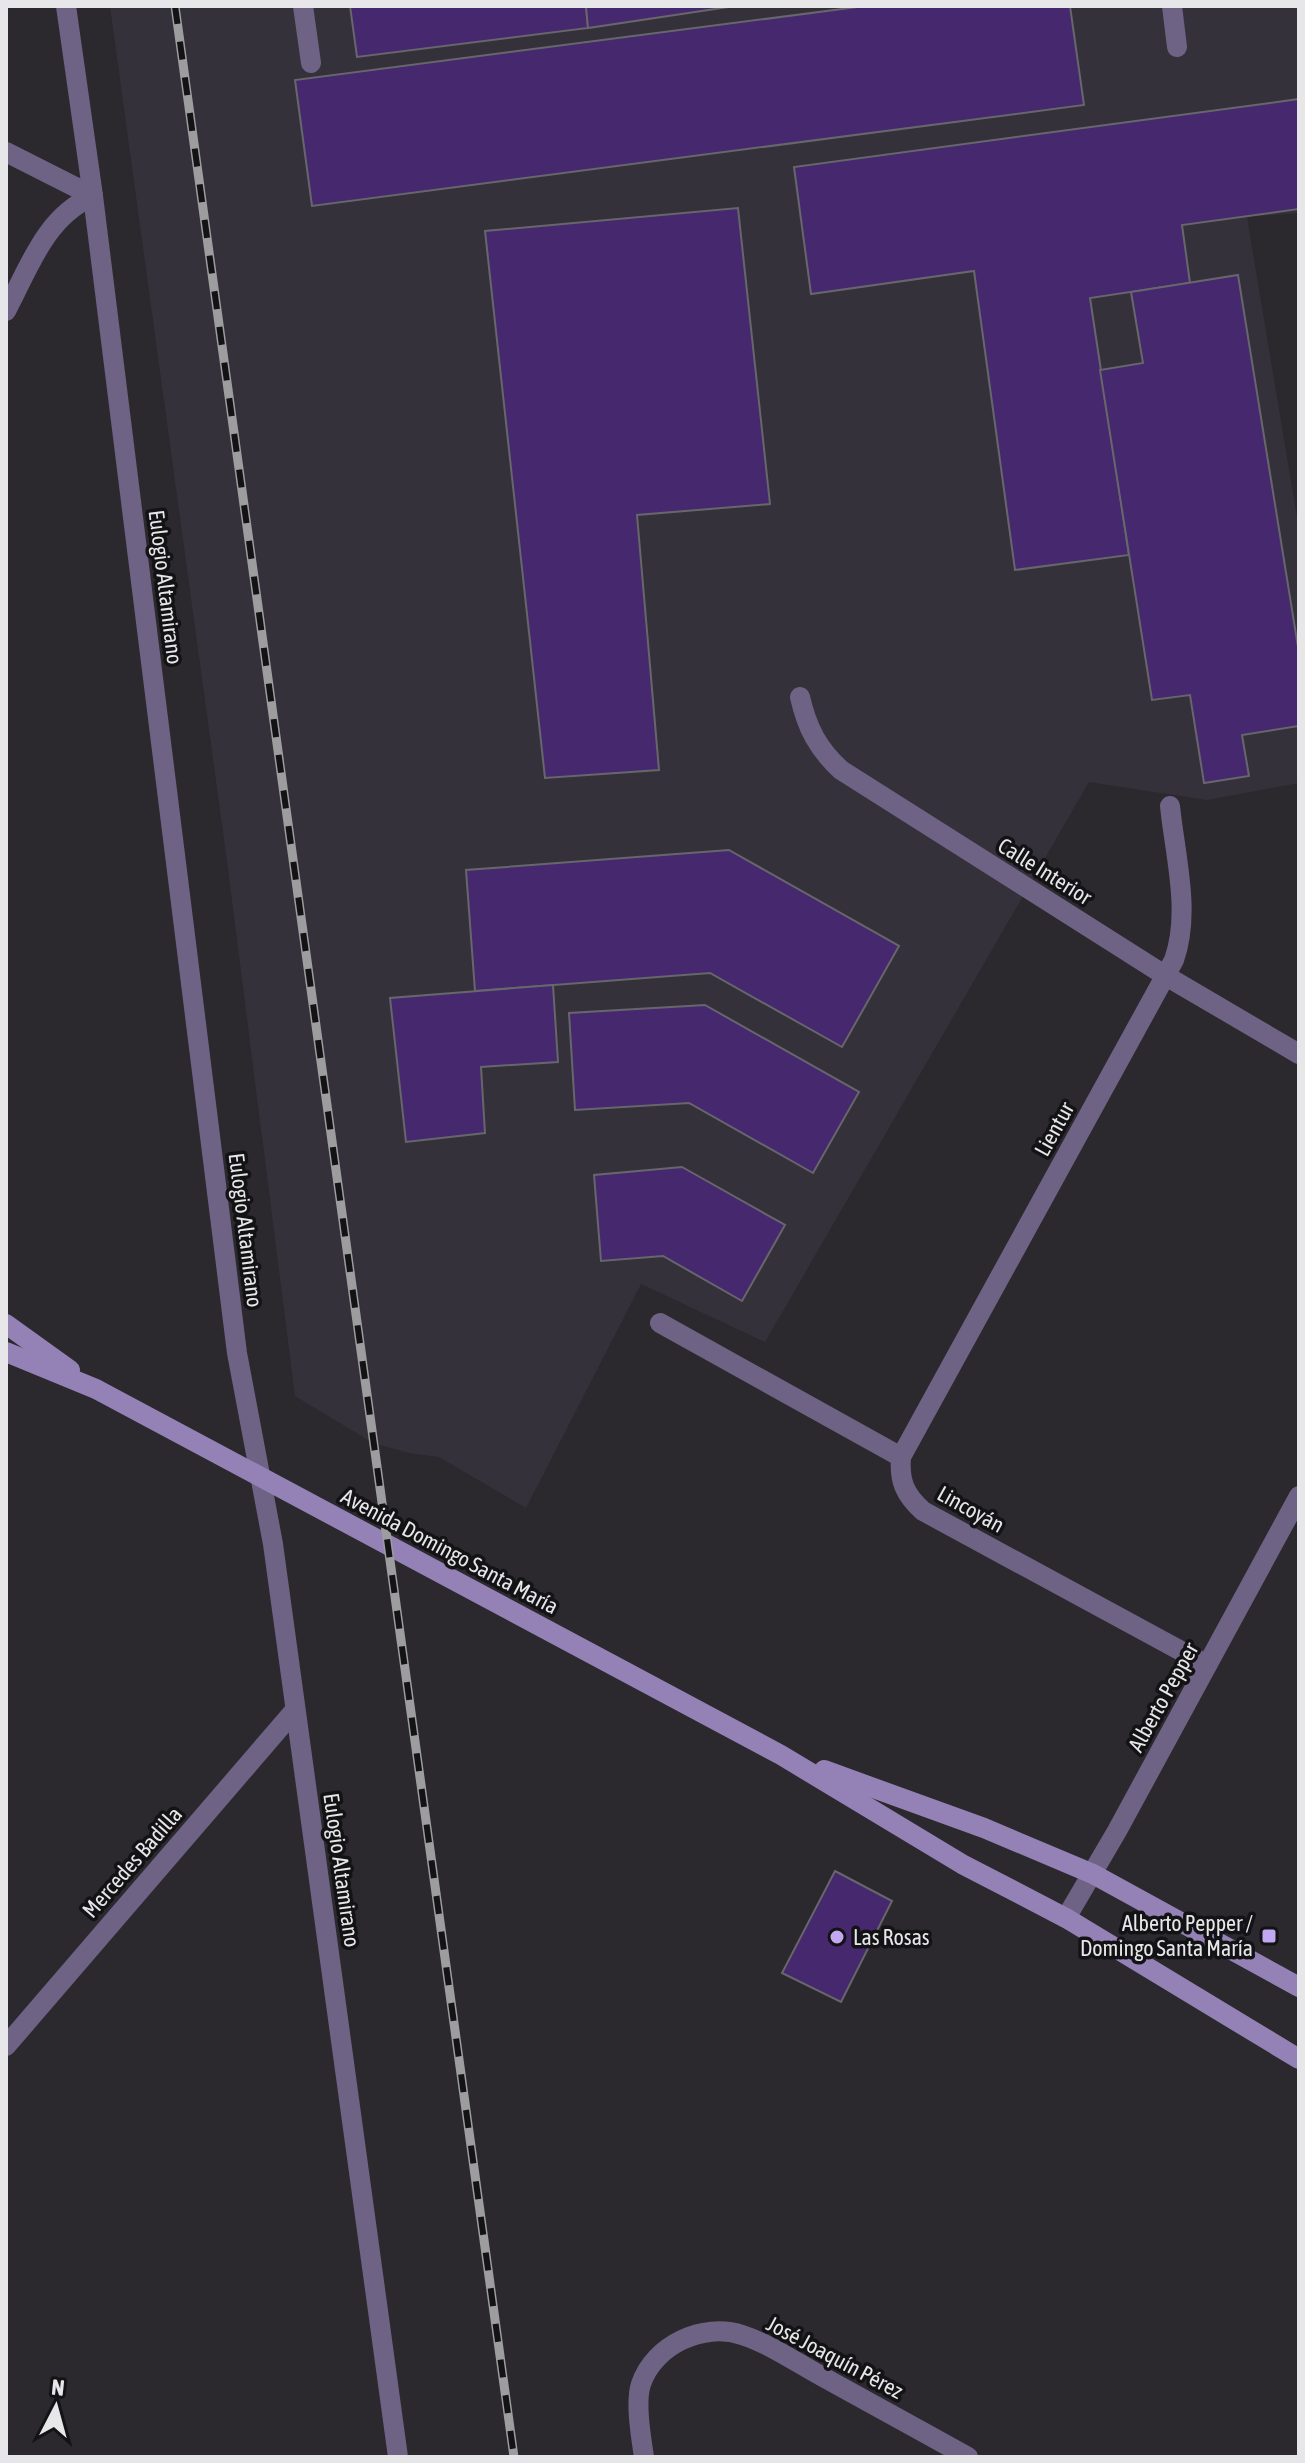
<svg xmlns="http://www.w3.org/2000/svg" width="1305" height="2463" viewBox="0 0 1305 2463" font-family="'Asap Condensed',sans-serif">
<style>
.built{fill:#34313b}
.building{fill:#46286f;stroke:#67666b;stroke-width:2}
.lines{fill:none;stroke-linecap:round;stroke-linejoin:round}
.service{stroke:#6e6384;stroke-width:20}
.minor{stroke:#6e6384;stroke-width:20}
.secondary{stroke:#9482b7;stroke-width:20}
.rail-casing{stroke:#9d9c9f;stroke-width:9}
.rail{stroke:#131214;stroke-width:6;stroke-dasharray:18;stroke-linecap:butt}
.poi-dot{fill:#c2a8f3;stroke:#131214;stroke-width:3}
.labels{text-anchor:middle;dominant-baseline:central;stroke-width:7;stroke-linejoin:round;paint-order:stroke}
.street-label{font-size:22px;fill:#e7e7e9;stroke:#131214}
.poi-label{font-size:22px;fill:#e7e7e9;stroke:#131214;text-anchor:end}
</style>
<rect width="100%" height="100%" fill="#2b292e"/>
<!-- built -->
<path class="built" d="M110,6h1189v207l-52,4 52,312v254l-92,17 -118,-18 -324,560 -124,-58 -115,224 -87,-51 -30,-4 -36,-10 -78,-47 -68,-535z"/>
<!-- building -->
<g class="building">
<path d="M350,6h236l2,22 -231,29z"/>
<path d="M586,6h149l-147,22z"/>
<path d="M865,6h205l14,99 -772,101 -17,-126z"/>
<path d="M1299,99v110l-117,16 8,58 -100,15 39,257 -114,15 -41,-299 -163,23 -17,-127z"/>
<path d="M738,208l32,296 -133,11 22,255 -114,8 -60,-547z"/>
<path d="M1238,275l61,378v73l-57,9 7,41 -45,7 -14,-88 -38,5 -52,-330 43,-7 -12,-71z"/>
<path d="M729,850l170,96 -57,101 -132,-74 -235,18 -9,-121z"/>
<path d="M553,985l5,77 -77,5 4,66 -79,9 -16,-144z"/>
<path d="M705,1005l154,87 -46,81 -124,-70 -114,7 -6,-97z"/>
<path d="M682,1167l103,58 -43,76 -79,-45 -62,5 -7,-86z"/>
<path d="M835,1871l57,30 -51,101 -59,-29z"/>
</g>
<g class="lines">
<!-- service -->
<g class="service">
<path d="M303,6l8,57"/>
<path d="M1172,6l5,41"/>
</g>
<!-- minor -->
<g class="minor">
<path d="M66,6l27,190 144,1157 36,191 125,913"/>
<path d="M6,152l87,44"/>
<path d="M6,311c23,-43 39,-94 87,-115"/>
<path d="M800,697c7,31 18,52 41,73l325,206 133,78"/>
<path d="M1170,806c5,50 21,106 4,154l-273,497c-2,24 4,38 22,54l284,154"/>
<path d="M660,1323l241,134"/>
<path d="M1066,1918l51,-87 182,-335"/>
<path d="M6,2046l289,-336"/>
<path d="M644,2457c-3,-20 -9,-55 -3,-73 13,-39 62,-62 101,-49 28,9 55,28 81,42 49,27 97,53 145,80"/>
</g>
<!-- secondary -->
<g class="secondary">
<path d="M6,1324l64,46"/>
<path d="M6,1352l90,37 685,366 181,109 104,54 233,141"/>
<path d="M824,1770l160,58 109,46 206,113"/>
</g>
<defs>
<path id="rail" d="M175,6l339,2451"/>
</defs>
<!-- rail casing -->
<use href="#rail" class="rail-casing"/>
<!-- rail -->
<use href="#rail" class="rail"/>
</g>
<!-- markers -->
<g class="poi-dot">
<rect x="1261" y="1928" width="16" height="16" rx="4"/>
<circle cx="837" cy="1937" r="8"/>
</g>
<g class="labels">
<!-- street labels -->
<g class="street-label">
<text transform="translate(166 587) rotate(83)">Eulogio Altamirano</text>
<text transform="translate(1045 871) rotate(32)">Calle Interior</text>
<text transform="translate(1054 1129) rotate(-61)">Lientur</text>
<text transform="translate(246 1230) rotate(83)">Eulogio Altamirano</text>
<text transform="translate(971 1509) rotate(29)">Lincoyán</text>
<text transform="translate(450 1551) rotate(28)">Avenida Domingo Santa María</text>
<text transform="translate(1163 1697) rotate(-61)">Alberto Pepper</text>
<text transform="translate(132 1862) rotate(-49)">Mercedes Badilla</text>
<text transform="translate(342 1870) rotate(82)">Eulogio Altamirano</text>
<text transform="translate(835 2357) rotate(28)">José Joaquín Pérez</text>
</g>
<!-- poi labels -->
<g class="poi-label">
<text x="1253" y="1923">Alberto Pepper /<tspan x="1253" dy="25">Domingo Santa María</tspan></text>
<text x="853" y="1937" text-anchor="start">Las Rosas</text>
</g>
</g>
<!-- border -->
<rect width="1305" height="2463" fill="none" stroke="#e7e7e9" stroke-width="16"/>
<!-- north arrow -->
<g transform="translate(56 2407) rotate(6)" stroke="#131214" stroke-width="6" paint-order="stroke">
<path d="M0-6L14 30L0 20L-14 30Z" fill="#e7e7e9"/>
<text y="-12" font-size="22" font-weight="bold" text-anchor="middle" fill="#e7e7e9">N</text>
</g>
</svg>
